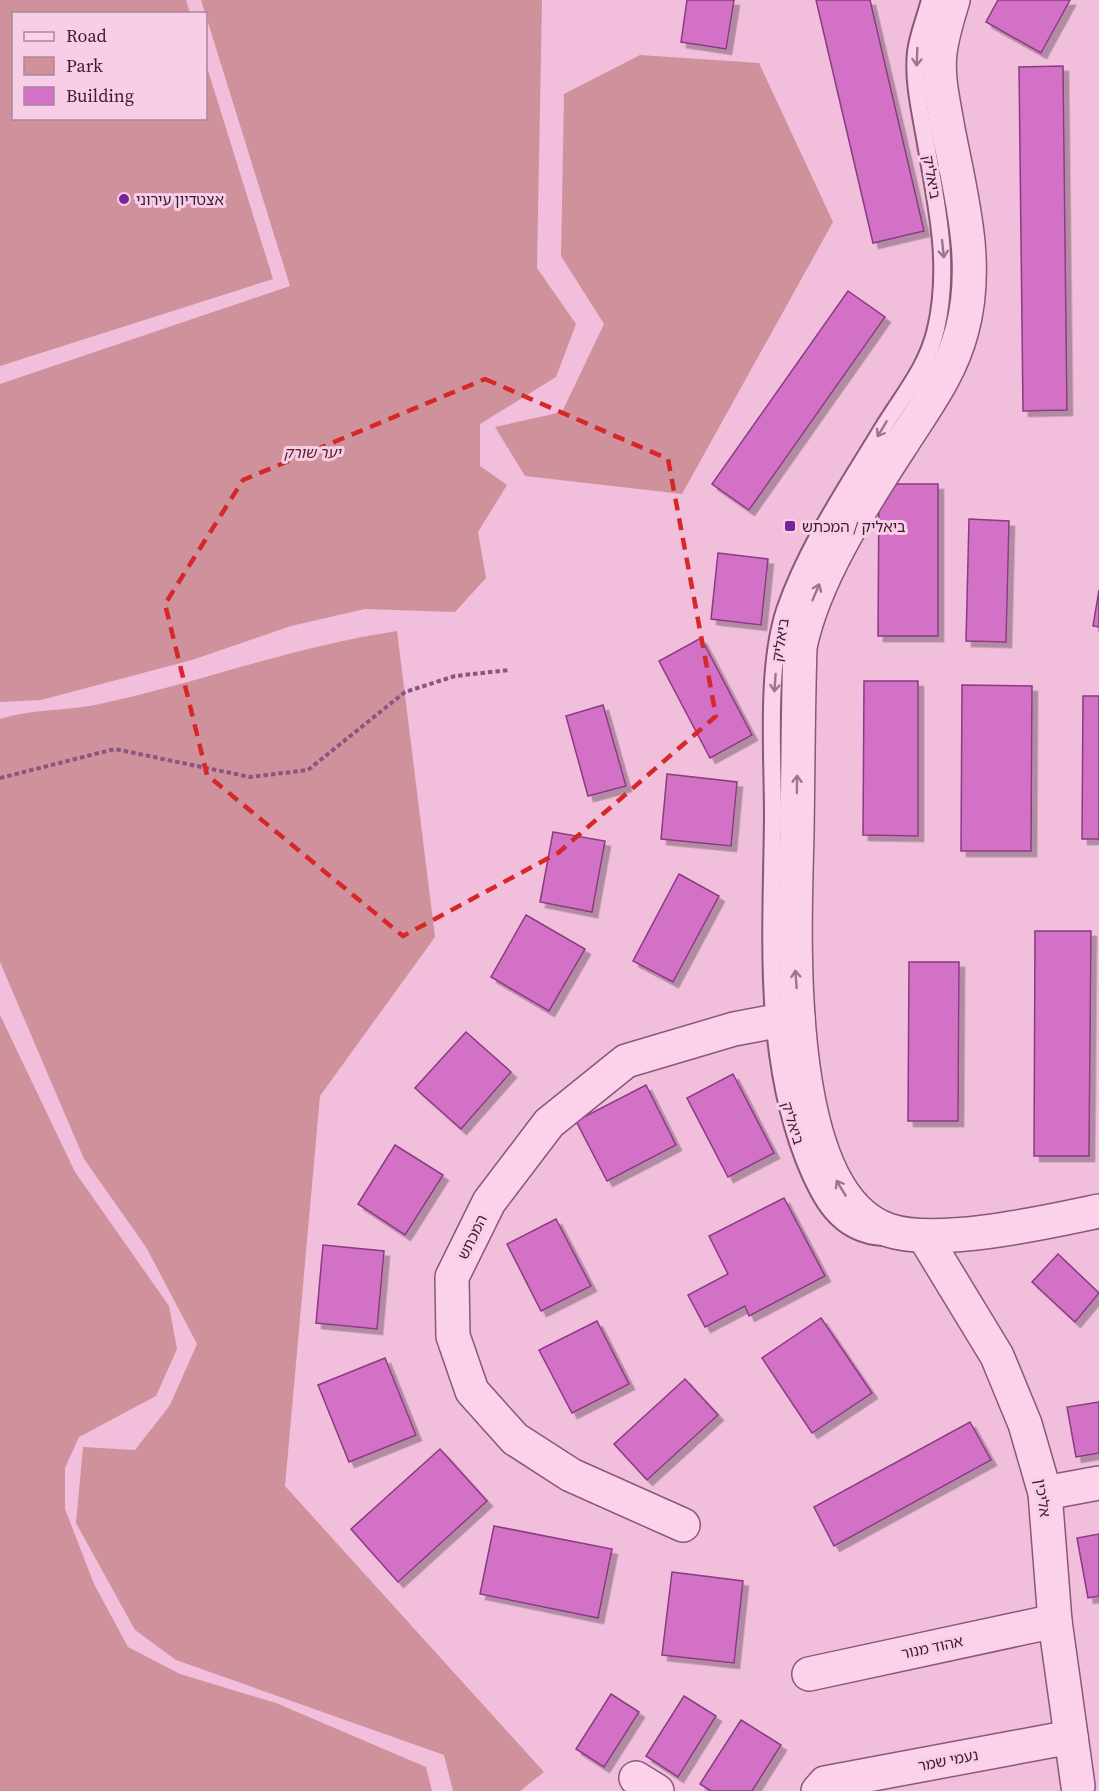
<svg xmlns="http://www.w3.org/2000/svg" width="1099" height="1791" viewBox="0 0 1099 1791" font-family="'Source Serif 4','Noto Sans Hebrew',serif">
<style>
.green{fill:#cf929c}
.building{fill:#d271c5;stroke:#8b3a82;stroke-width:1.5;filter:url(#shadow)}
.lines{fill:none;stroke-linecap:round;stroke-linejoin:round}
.lane-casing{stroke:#8a567d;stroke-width:20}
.street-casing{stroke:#8a567d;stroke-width:36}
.path{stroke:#8a567d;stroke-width:4;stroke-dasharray:4.5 3;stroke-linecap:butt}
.lane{stroke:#fbd2ea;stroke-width:16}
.street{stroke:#fbd2ea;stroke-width:33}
.oneway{stroke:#9a768e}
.marked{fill:none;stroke:#d62828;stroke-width:4.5;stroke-dasharray:12 8;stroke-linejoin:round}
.poi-dot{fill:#79229d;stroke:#f8cee6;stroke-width:2}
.labels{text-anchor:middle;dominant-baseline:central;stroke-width:6;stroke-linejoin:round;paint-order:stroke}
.street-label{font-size:15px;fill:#391b33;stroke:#f8cee6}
.poi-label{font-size:15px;fill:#391b33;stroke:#f8cee6;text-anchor:start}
.park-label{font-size:15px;font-style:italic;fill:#562122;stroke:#f8cee6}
</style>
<defs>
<filter id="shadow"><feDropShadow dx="5.5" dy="5.5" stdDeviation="0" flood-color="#0004"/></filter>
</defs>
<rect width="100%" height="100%" fill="#f1bedc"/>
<!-- green -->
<g class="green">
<path d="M0,0h186l4,13 -176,1v104h192v-54l67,215 -273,87z"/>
<path d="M201,0h341l-5,268 39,56 -20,53 -76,47v42l27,19 -29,47 8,46 -31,34 -90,-3 -74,17 -99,34 -151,40 -41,2v-318l290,-98z"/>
<path d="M640,55l119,8 74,159 -151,272 -157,-18 -30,-49 67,-15 42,-88 -43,-68 3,-162z"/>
<path d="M397,631l38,306 -115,159 -35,390 259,286 -24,19h-67l-9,-36 -268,-95 -41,-30 -59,-107 7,-76 52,3 35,-45 27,-61 -51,-97 -62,-88 -84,-197v-243c31,-10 63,-8 95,-14 101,-21 199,-59 302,-74z"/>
<path d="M0,1015l75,157 94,134 8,43 -21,47 -77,41 -14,31v41l29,75 34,63 52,27 96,29 150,64 6,24h-432z"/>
</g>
<!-- building -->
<g class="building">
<path d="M687,0h47l-8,49 -45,-7z"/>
<path d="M816,0h54l54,231 -51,12z"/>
<path d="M998,0h72l-29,53 -55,-31z"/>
<path d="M1063,66l4,344 -44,1 -4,-344z"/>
<path d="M848,291l37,26 -136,193 -37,-26z"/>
<path d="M879,484h59v152h-60z"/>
<path d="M969,519l40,2 -3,121 -40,-1z"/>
<path d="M718,553l50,6 -7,66 -50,-6z"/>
<path d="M1099,590v37l-6,-1z"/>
<path d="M701,638l51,97 -42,23 -51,-97z"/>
<path d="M864,681h54v155l-55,-1z"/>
<path d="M962,685l70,1 -1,165h-70z"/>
<path d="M1083,696h16v143h-17z"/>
<path d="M603,705l23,81 -38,10 -22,-80z"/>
<path d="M667,774l70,8 -6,64 -70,-7z"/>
<path d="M553,832l52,9 -13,71 -52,-10z"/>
<path d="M679,874l40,22 -46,86 -40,-21z"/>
<path d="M526,915l59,34 -36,62 -58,-34z"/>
<path d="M1035,931h56l-2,225h-55z"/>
<path d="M909,962h50l-1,159h-50z"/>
<path d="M466,1032l45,40 -50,57 -46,-41z"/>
<path d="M733,1074l41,79 -46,24 -41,-79z"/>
<path d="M646,1085l30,60 -69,36 -31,-60z"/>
<path d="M395,1145l48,30 -38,60 -47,-31z"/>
<path d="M784,1198l41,78 -76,40 -4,-10 -40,21 -17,-32 40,-21 -19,-38z"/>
<path d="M556,1219l35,67 -50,25 -34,-67z"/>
<path d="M323,1245l61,6 -7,78 -61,-6z"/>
<path d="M1058,1254l41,39 -24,29 -43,-40z"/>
<path d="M821,1318l51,75 -60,40 -50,-75z"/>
<path d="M597,1321l32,63 -57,29 -33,-63z"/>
<path d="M385,1358l31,77 -67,27 -31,-77z"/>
<path d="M685,1379l33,36 -71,65 -33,-36z"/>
<path d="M1099,1402v51l-23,4 -9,-50z"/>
<path d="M970,1422l21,38 -157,86 -20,-39z"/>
<path d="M440,1449l47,52 -89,81 -47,-53z"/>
<path d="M494,1526l118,23 -14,69 -118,-24z"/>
<path d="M1099,1534v62l-11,2 -11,-60z"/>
<path d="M672,1572l71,9 -9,82 -72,-8z"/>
<path d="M611,1694l28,18 -35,55 -28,-18z"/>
<path d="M684,1696l32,20 -38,61 -32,-21z"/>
<path d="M741,1720l40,25 -29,46h-41l-11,-7z"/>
</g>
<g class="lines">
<defs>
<path id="lane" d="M884,1237c-47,-2 -65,-40 -80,-78 -42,-109 -32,-229 -31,-343 0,-61 -7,-148 12,-206 22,-64 63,-124 98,-182 20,-33 44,-60 53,-99 15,-65 0,-127 -11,-191 -5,-29 -12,-58 -9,-86 2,-17 10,-36 14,-52"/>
<g id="street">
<path d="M953,0c-5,17 -11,35 -13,53 -3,25 4,51 8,76 13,67 32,134 14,201 -11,43 -36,76 -59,112 -39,60 -89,136 -103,205 -2,62 -2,124 -3,186 -2,93 -17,359 91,397 49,17 159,-8 211,-19"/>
<path d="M924,1236l73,120 28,68 20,69 10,128 23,165"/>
<path d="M1045,1493l54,-10"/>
<path d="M683,1525l-112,-50 -56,-36 -43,-48 -19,-55 -1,-59 37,-75 60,-79 77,-62 108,-32 64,-12"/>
<path d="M809,1674l246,-53"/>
<path d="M636,1778l21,13"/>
<path d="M818,1791l7,-8 246,-46"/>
</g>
</defs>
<!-- lane casing -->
<use href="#lane" class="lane-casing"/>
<!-- street casing -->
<use href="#street" class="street-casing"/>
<!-- path -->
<path class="path" d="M0,778l115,-29 135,28 58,-7 97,-78 50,-16 54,-6"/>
<!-- lane -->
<use href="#lane" class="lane"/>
<!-- street -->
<use href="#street" class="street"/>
</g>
<!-- one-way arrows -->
<defs><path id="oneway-shaft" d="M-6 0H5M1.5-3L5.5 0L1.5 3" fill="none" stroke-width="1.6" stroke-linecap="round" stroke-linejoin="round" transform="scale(1.5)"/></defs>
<g class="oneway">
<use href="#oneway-shaft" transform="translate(917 57) rotate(92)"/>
<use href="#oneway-shaft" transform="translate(943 249) rotate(84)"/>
<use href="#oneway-shaft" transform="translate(882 429) rotate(121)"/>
<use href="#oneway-shaft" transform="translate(816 592) rotate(-67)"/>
<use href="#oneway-shaft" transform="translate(775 683) rotate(94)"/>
<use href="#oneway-shaft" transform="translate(797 784) rotate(-89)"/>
<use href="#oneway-shaft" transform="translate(796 979) rotate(-94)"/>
<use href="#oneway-shaft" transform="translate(841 1188) rotate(-121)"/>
</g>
<!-- marked area -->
<path class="marked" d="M485,379l183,80 48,257 -158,137 -155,83 -196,-161 -42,-171 78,-124z"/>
<!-- markers -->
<g class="poi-dot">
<circle cx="124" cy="199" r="6"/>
<rect x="784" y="520" width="12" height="12" rx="3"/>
</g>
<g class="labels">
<!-- street labels -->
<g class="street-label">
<text transform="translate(932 177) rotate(80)">ביאליק</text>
<text transform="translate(780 640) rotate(-81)">ביאליק</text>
<text transform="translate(793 1123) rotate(73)">ביאליק</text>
<text transform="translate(472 1237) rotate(-64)">המכתש</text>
<text transform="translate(1043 1498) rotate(81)">אליכין</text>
<text transform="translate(932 1647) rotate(-12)">אהוד מנור</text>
<text transform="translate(948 1760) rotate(-11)">נעמי שמר</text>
</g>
<!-- poi labels -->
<g class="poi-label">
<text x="136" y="199">אצטדיון עירוני</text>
<text x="802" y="526">ביאליק / המכתש</text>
</g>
<!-- park labels -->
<g class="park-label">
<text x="312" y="452">יער שורק</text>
</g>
</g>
<!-- legend -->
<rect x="12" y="12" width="195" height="108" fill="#f8cee6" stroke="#ac869e" stroke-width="1.5"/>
<rect x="24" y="32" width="30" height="9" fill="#fbd2ea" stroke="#ac869e" stroke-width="1.5"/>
<text x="66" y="42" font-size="18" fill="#391b33">Road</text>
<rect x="24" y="57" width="30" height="18" fill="#cf929c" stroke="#ac869e" stroke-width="1.5"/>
<text x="66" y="72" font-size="18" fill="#391b33">Park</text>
<rect x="24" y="87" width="30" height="18" fill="#d271c5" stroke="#ac869e" stroke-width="1.5"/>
<text x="66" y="102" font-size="18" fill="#391b33">Building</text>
</svg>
